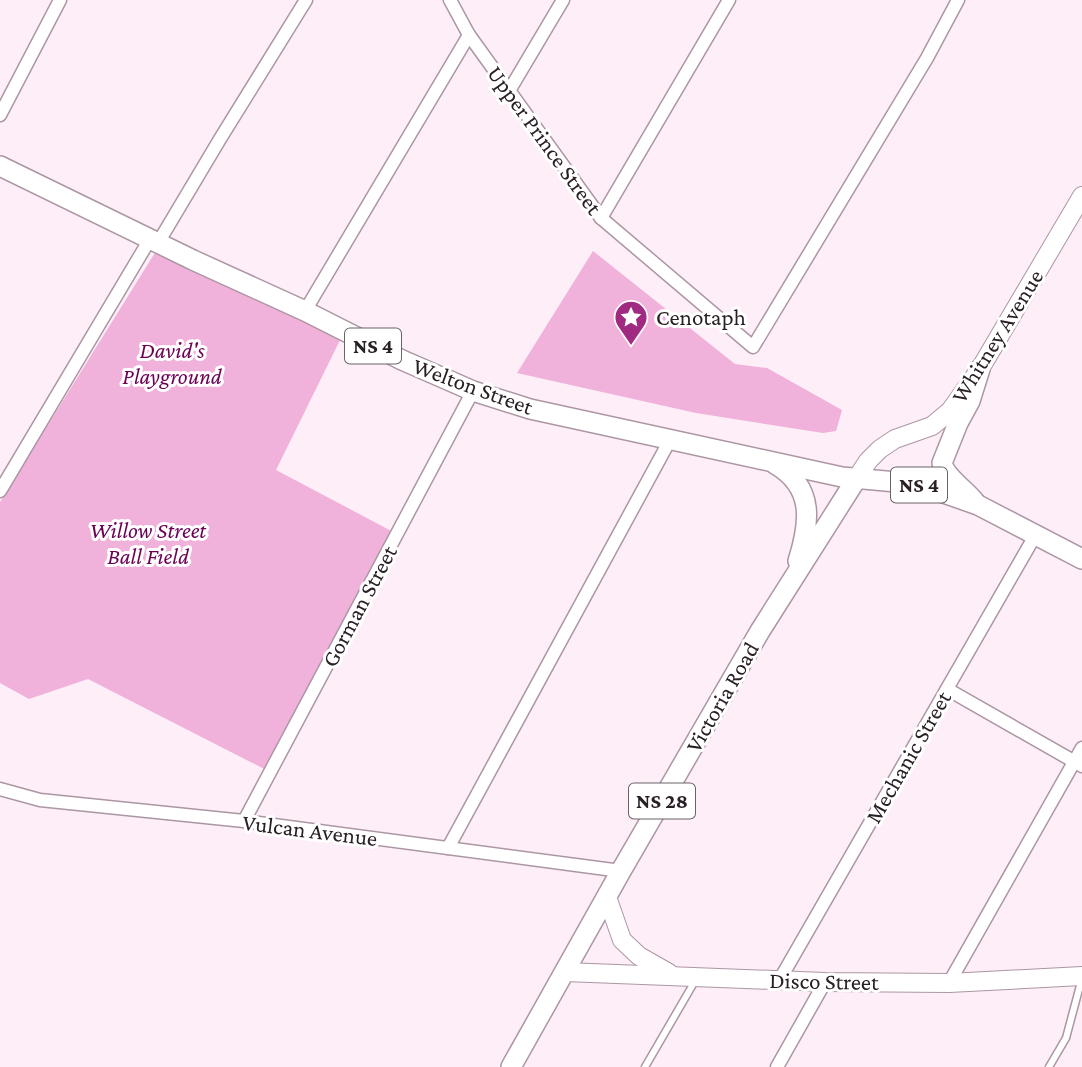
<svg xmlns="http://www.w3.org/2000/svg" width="1082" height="1067" viewBox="0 0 1082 1067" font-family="'Crimson Pro',serif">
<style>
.green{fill:#f0b1da}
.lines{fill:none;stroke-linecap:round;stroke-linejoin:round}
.lane-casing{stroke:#ac96a4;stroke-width:9}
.street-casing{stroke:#ac96a4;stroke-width:15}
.secondary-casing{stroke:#ac96a4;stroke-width:20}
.primary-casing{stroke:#ac96a4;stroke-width:22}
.lane{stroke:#fff;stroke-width:6}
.street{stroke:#fff;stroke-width:12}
.secondary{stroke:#fff;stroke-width:18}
.primary{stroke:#fff;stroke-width:19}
.labels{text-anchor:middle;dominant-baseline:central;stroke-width:6;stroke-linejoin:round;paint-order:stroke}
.shield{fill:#fff;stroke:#696367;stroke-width:2}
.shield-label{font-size:21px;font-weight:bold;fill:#292026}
.street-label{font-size:23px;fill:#292026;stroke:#fff}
.poi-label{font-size:23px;fill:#292026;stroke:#fff;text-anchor:start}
.park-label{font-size:23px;font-style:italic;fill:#6c0055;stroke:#fff}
</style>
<rect width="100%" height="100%" fill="#fdeef7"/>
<!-- green -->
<g class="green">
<path d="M161,243l183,89 -68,138 121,64 -127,238 -182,-93 -59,20 -29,-16v-181z"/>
<path d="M593,251l142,113 32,4 75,42 -6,21 -13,2 -127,-20 -179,-40z"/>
</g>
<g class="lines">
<defs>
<g id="lane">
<path d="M645,1067l50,-86"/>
<path d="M1049,1067l17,-29 16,-60"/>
</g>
<g id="street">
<path d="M450,0l19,35 132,183 152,129 174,-289 31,-58"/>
<path d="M509,91l54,-91"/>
<path d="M0,115l60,-115"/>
<path d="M601,218l128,-218"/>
<path d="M158,243l62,-104 86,-139"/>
<path d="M305,311l164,-276"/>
<path d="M0,491l150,-252"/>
<path d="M947,689l135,77"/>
<path d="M0,789l40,11 204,21 377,50"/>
<path d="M244,821l229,-430"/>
<path d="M448,848l222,-408"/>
<path d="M779,981l257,-447"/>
<path d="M949,983l133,-235"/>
<path d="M777,1067l48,-85"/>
</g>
<g id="secondary">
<path d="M857,478l11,-17 12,-12 15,-10 37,-13 18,-15 30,-42 102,-173"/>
<path d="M607,897l15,43 17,16 30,17"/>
<path d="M565,972l260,10 124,1 133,-7"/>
</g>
<g id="primary">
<path d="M0,166l193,94 112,51 97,49 71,31 57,18 312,68 76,7 60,21 104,54"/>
<path d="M775,464c40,23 35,59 23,97"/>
<path d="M975,502c-10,-13 -30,-25 -33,-39l16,-40 12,-22 10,-32"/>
<path d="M511,1067l110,-196 139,-240 97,-153"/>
</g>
</defs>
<!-- lane casing -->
<use href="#lane" class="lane-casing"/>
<!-- street casing -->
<use href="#street" class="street-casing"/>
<!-- secondary casing -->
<use href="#secondary" class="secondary-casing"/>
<!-- primary casing -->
<use href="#primary" class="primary-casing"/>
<!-- lane -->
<use href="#lane" class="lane"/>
<!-- street -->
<use href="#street" class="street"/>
<!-- secondary -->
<use href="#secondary" class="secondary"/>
<!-- primary -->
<use href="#primary" class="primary"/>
</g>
<!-- icons -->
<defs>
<symbol id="sight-pin" viewBox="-11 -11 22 30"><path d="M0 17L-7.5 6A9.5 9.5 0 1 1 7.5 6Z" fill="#a02982" stroke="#fff"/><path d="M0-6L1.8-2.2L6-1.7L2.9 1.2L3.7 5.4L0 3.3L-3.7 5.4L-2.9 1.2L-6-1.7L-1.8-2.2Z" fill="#fff"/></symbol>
</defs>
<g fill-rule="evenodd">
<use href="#sight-pin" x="612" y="298" width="38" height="52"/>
</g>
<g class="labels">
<!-- shield labels -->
<g class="shield">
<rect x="345" y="328.5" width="56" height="35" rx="5"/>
<rect x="891" y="467.5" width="56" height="35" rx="5"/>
<rect x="629" y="783.5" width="66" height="35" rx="5"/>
</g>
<g class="shield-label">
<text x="373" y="346">NS 4</text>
<text x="919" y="485">NS 4</text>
<text x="662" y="801">NS 28</text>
</g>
<!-- street labels -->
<g class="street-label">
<text transform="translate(545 140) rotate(54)">Upper Prince Street</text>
<text transform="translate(997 336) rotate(-58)">Whitney Avenue</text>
<text transform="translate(473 386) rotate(20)">Welton Street</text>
<text transform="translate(359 606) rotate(-62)">Gorman Street</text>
<text transform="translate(722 697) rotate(-60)">Victoria Road</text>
<text transform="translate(908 757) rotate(-60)">Mechanic Street</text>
<text transform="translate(310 830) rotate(7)">Vulcan Avenue</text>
<text transform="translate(824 981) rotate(1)">Disco Street</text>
</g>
<!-- poi labels -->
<g class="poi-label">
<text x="656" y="317">Cenotaph</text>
</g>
<!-- park labels -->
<g class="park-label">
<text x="172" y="350">David's<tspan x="172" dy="26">Playground</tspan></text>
<text x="148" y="530">Willow Street<tspan x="148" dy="26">Ball Field</tspan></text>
</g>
</g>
</svg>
